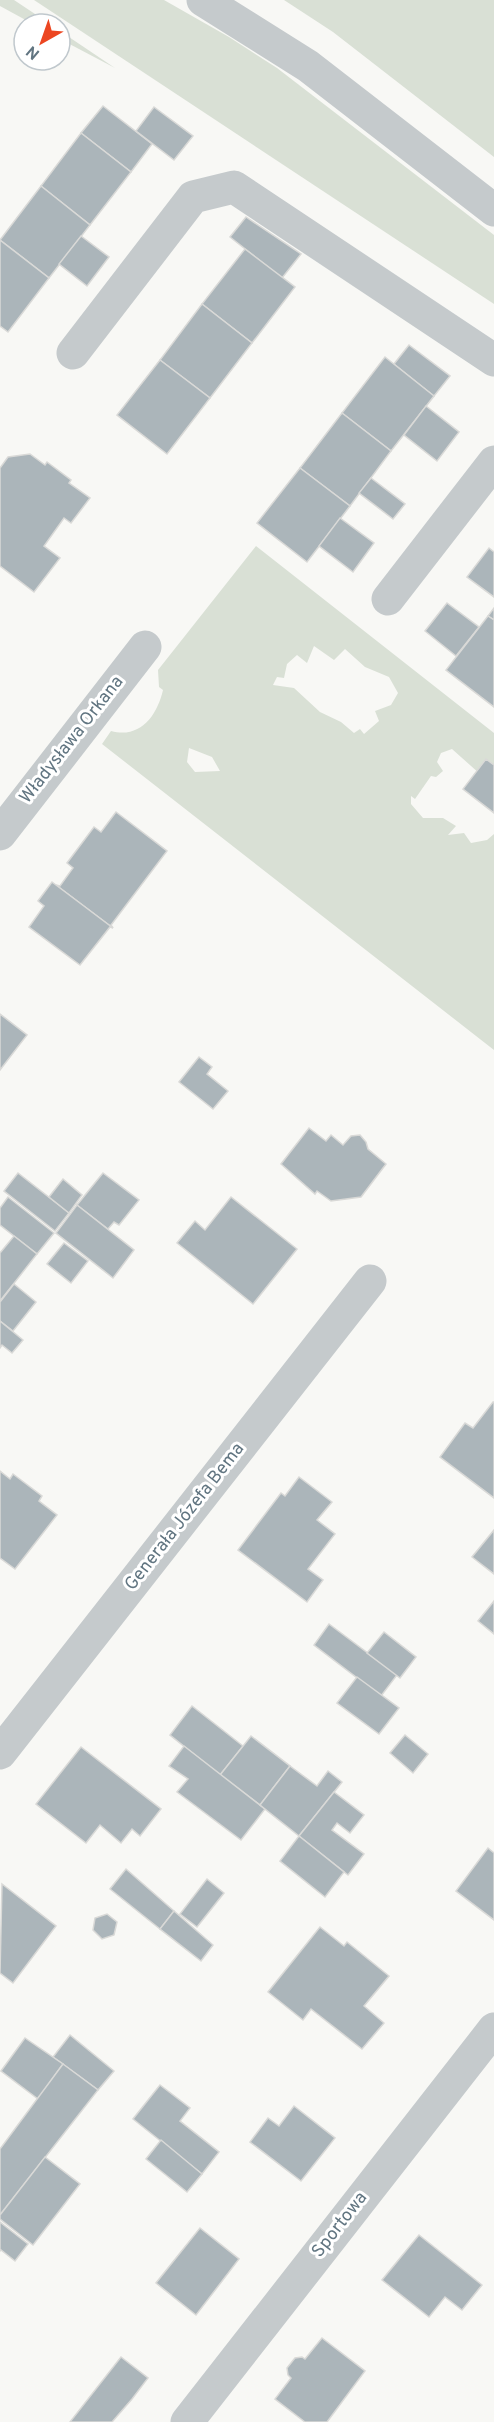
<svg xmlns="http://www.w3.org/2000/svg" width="494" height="2422" viewBox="0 0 494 2422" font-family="Overpass,sans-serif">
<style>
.green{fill:#d9e0d5;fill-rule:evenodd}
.building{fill:#abb5ba;stroke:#d9d9d7;stroke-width:1.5}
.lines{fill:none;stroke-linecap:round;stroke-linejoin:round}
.minor{stroke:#c5cacc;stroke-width:33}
.labels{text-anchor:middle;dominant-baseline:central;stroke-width:6;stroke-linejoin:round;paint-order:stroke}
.street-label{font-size:18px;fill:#617581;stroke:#fff}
</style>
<rect width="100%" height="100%" fill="#f8f8f5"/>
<!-- green -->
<g class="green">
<path d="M0,0h14l36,24h-17l-33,-18z"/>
<path d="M34,0h130l65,37 48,31 217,167v69z"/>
<path d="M284,0h210v157l-161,-125z"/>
<path d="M60,31l55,37 -55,-29z"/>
<path d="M256,546l238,187v41h-14l-28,-25 -11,4 -4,9 6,9 -7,6 -5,-1 -16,23 -4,-3v8l12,14h20l13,8 -8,9 16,-2 7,10 16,-3 7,-6v216l-392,-306 9,-13c29,8 46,-15 52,-41l-4,-3 -1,-17zM314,646l20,14 11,-11 20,18 24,10 9,16 -7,12 -16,6 4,10 -15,13 -4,-5 -6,4 -13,-11 -21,-10 -26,-24 -21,-3 4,-8 7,1 3,-14 10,-9 10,8zM189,748l23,9 8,14 -25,1 -8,-10z"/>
</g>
<!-- building -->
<g class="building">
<path d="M103,106l49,38 -21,28 -50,-39z"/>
<path d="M154,107l39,29 -19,24 -38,-29z"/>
<path d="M81,133l50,39 -41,53 -49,-39z"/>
<path d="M41,186l49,39 -41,53 -49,-38z"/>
<path d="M246,217l55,37 -19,24 -52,-41z"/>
<path d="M81,236l28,21 -22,29 -28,-22z"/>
<path d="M0,240l49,38 -41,54 -8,-6z"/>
<path d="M245,249l50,38 -43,56 -50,-39z"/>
<path d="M202,304l50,39 -42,55 -50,-38z"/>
<path d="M409,345l41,31 -16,20 -40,-32z"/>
<path d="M385,357l49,39 -43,55 -49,-38z"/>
<path d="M160,360l50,38 -43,56 -50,-39z"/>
<path d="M426,406l33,26 -22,29 -33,-26z"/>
<path d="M342,413l49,38 -41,55 -50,-38z"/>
<path d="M30,454l15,11 2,-3 24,18 -2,3 21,15 -19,25 -7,-5 -20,28 16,12 -26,34 -34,-26v-98l8,-11z"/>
<path d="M300,468l50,38 -43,56 -50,-39z"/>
<path d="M371,478l34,26 -12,15 -34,-26z"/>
<path d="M340,518l34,25 -21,29 -34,-26z"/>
<path d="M489,548l5,4v45l-27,-20z"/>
<path d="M447,603l32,24 -23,29 -31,-25z"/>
<path d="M494,608v12l-6,-4z"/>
<path d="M488,616l6,4v87l-48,-37z"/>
<path d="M486,759l8,6v48l-31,-24z"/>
<path d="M116,812l51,39 -56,74 2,3 -57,-43 4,1 13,-18 -6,-5 27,-36 7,5z"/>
<path d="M52,882l61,46 -3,-1 -30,38 -51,-38 15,-21 -6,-5z"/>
<path d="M0,1014l27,21 -27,35z"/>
<path d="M199,1057l13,10 -5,7 21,17 -15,18 -34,-27z"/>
<path d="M309,1128l17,13 5,-6 12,10 8,-9 9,-1 6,7 2,7 18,15 -25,33 -30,4 -14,-10 -2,3 -34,-30z"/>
<path d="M18,1173l51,40 -14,18 -51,-40z"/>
<path d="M103,1173l36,27 -20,25 -5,-3 -6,7 -31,-24z"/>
<path d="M63,1179l19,16 -13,18 -20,-16z"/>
<path d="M8,1197l46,36 -17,21 -37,-29v-17z"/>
<path d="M231,1197l66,52 -44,55 -76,-61 18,-22 10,9z"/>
<path d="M77,1205l57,45 -21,28 -57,-45z"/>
<path d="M14,1236l23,18 -37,47v-48z"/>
<path d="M64,1243l24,18 -17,22 -24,-19z"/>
<path d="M14,1284l22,18 -23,29 -13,-10v-19z"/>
<path d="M0,1321l23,19 -11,13 -10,-8 -2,3z"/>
<path d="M493,1402h1v96l-54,-41 25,-34 8,5z"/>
<path d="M0,1471l10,8 3,-5 29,22 -3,5 18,14 -42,54 -15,-11z"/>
<path d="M299,1477l33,25 -15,18 18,14 -27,35 15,11 -16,22 -69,-52 43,-57 4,3z"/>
<path d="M494,1530v44l-22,-17z"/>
<path d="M494,1601v33l-16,-13z"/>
<path d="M329,1624l68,51 -16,21 -67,-51z"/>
<path d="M384,1632l32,25 -16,21 -33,-25z"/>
<path d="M357,1677l42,31 -20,26 -42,-31z"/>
<path d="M192,1706l51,40 -23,29 -50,-40z"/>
<path d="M405,1735l23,19 -15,19 -23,-20z"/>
<path d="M251,1736l39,30 -30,39 -40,-30z"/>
<path d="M184,1746l81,63 -24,31 -64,-48 11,-13 -19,-13z"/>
<path d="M81,1747l80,62 -21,27 -8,-7 -11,14 -21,-18 -14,18 -50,-39z"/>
<path d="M290,1766l27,20 11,-15 14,11 -43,54 -39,-31z"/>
<path d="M334,1792l30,23 -14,18 -13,-10 -5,7 32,24 -16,21 -49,-39z"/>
<path d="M299,1836l45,36 -19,25 -45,-36z"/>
<path d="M488,1848l6,5v67l-38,-29z"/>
<path d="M126,1869l48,42 -14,18 -50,-40z"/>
<path d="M207,1879l17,14 -27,34 -17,-13z"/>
<path d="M2,1884l54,42 -43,57 -13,-10z"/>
<path d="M174,1911l39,34 -12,16 -41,-32z"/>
<path d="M107,1914l10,8 -3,13 -12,4 -9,-9 2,-12z"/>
<path d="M320,1927l24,19 3,-4 42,34 -25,30 20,17 -22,26 -51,-40 -8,11 -35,-28z"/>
<path d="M70,2035l44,36 -16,19 -45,-33z"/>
<path d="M25,2038l38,26 -25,35 -37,-28z"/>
<path d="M63,2064l35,26 -98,125v-66z"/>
<path d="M160,2085l30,23 -10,13 39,31 -17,22 -69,-55z"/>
<path d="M294,2106l41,32 -34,43 -51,-39 18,-24 11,8z"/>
<path d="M161,2140l41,34 -15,18 -41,-33z"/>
<path d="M45,2157l35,27 -47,61 -33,-26v-4z"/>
<path d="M0,2222l28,22 -13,17 -14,-11 -1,1z"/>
<path d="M200,2228l39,31 -43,56 -40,-32z"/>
<path d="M419,2235l63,50 -20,25 -17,-13 -16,20 -47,-37z"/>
<path d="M322,2338l43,33 -38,51h-22l-30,-23 16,-21 -3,-3 -1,-7 8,-10 7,-1 3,2z"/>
<path d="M121,2357l27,21 -16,21 -20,23h-42z"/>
</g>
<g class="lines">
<!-- minor -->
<g class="minor">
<path d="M203,0l105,66 186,144"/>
<path d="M73,353l120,-156 41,-10 260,173"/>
<path d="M388,599l106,-137"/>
<path d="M0,834l145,-187"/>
<path d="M0,1753l370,-472"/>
<path d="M187,2422l307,-393"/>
</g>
</g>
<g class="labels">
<!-- street labels -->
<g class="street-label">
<text transform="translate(72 740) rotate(-52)">Władysława Orkana</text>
<text transform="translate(185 1517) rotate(-52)">Generała Józefa Bema</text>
<text transform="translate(340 2225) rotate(-52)">Sportowa</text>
</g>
</g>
<!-- north arrow -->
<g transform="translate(42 42) rotate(220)"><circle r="28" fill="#ffffff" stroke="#c0c8cd" stroke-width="1.5"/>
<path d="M0-4.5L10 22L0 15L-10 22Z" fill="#ec4621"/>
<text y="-9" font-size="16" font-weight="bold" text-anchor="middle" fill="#617581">N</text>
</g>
</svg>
